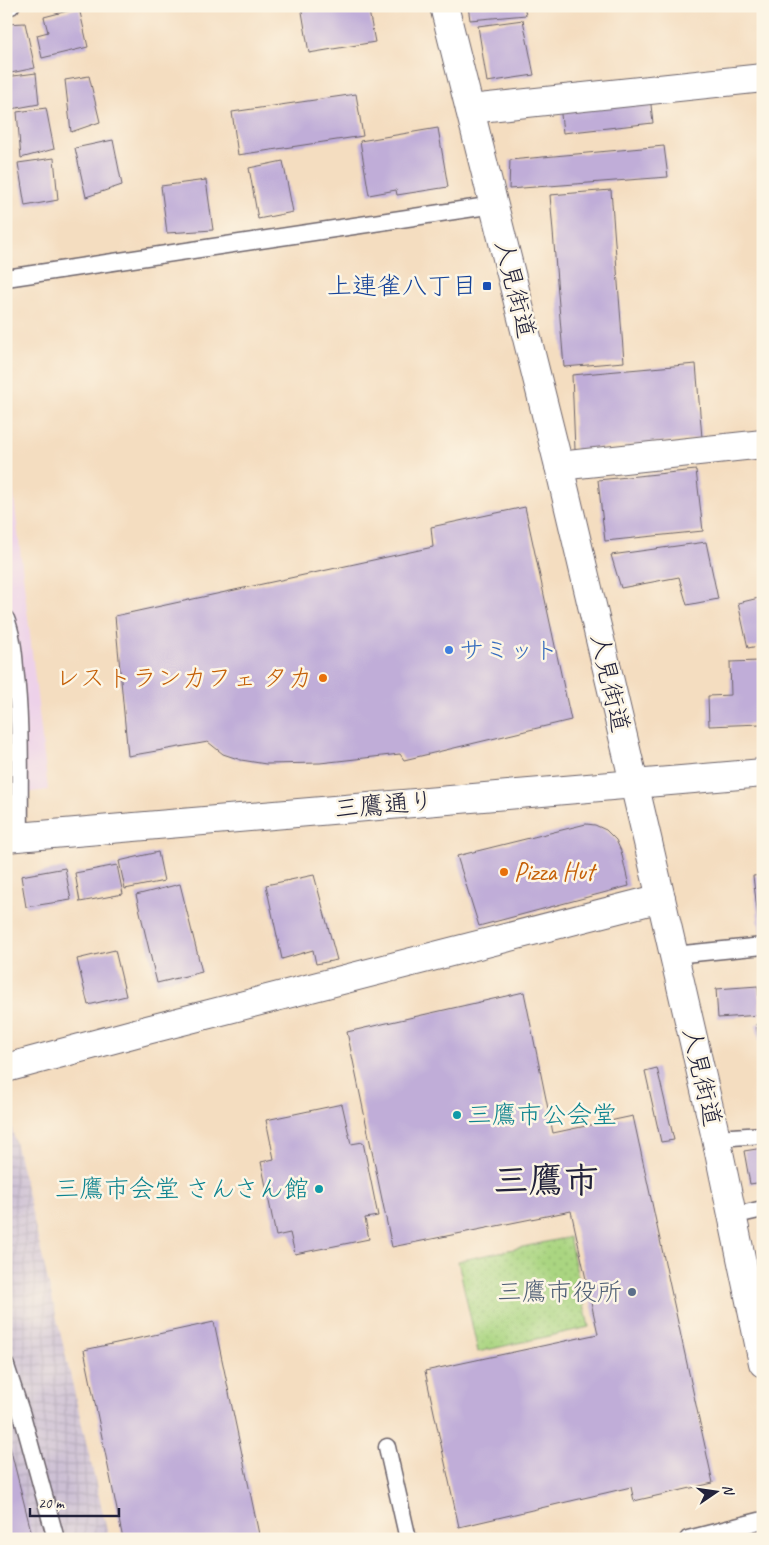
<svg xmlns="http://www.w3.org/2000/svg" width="769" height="1545" viewBox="0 0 769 1545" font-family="Caveat,'Klee One',sans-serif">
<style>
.built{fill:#edd1e9}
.industrial{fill:url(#industrial-grid)}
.grass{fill:url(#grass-dots);stroke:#667c5e}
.building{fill:#c0add8}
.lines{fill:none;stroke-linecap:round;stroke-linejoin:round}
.lane-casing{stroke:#6c636a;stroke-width:19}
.street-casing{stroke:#6c636a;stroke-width:30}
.secondary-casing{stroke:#6c636a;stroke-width:30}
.lane{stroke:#fff;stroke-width:16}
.street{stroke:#fff;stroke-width:28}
.secondary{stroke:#fff;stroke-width:28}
.transit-dot{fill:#1a4fb4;stroke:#fcf5e5;stroke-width:2}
.shop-dot{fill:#3f7fe0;stroke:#fcf5e5;stroke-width:2}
.food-dot{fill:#e8710a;stroke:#fcf5e5;stroke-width:2}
.culture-dot{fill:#0f9aa8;stroke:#fcf5e5;stroke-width:2}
.service-dot{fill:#5c6f8a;stroke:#fcf5e5;stroke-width:2}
.labels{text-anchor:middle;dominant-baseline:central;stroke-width:5;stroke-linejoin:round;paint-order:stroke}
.transit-label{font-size:25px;fill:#164399;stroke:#fcf5e5;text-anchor:end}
.street-label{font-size:25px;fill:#22223b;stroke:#fcf5e5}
.shop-label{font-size:25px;fill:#366cbe;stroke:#fcf5e5;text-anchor:start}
.food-label{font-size:25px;fill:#c56008;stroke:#fcf5e5;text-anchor:end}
.culture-label{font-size:25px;fill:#0d838f;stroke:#fcf5e5;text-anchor:start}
.service-label{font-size:25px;fill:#4e5e75;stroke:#fcf5e5;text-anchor:end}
.town-label{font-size:35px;font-weight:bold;fill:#22223b;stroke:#fcf5e5}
</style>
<defs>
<pattern id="industrial-grid" width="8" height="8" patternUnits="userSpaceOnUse" patternTransform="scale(1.25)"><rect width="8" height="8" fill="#ccbfd4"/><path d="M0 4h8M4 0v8" fill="none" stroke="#afa4b7"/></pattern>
<pattern id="grass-dots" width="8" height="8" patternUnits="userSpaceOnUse" patternTransform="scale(1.25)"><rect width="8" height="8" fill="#aad581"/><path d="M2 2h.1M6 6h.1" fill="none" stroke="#92b770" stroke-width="1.8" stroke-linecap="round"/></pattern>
</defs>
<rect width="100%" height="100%" fill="#fcf5e5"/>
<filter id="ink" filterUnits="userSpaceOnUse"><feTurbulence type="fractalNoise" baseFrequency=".02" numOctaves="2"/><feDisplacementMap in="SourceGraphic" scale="10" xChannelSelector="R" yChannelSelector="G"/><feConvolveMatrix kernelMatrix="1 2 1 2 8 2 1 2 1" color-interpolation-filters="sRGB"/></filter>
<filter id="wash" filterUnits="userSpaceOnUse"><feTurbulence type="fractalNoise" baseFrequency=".0096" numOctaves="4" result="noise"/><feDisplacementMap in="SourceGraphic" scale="20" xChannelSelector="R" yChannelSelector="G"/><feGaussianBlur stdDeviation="1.12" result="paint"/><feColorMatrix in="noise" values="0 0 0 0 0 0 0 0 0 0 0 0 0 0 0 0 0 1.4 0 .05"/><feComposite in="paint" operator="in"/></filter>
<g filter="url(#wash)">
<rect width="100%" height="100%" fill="#f4ddc0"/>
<!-- built -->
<path class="built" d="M6,429l42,361 -42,5z"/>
<!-- industrial -->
<path class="industrial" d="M6,1103l103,436h-103z"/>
<!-- grass -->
<path class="grass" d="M569,1237l20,90 -111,25 -20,-91z"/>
<g id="blocks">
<!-- building -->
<g class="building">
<path d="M301,6h67l7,36 -66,11z"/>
<path d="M468,6h56l2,9 -56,5z"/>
<path d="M79,8l9,39 -46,11 -5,-23 11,-3 -4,-15z"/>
<path d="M523,20l11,55 -47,7 -9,-56z"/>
<path d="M25,23l10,45 -29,6v-50z"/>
<path d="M36,73l3,31 -33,6v-33z"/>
<path d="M89,76l11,46 -29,10 -6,-52z"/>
<path d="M356,94l7,42 -125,19 -6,-43z"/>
<path d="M650,96l3,27 -90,10 -3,-28z"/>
<path d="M46,108l8,41 -33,9 -4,-46z"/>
<path d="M438,128l10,59 -51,8 -1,-5 -27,5 -9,-54z"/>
<path d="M113,140l9,45 -36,12 -11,-49z"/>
<path d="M664,146l4,31 -159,12 1,-29z"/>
<path d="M54,158l4,42 -33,6 -7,-43z"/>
<path d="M283,161l10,51 -35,7 -9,-51z"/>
<path d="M206,180l7,50 -46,3 -6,-47z"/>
<path d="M611,190l13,172 -60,5 -14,-172z"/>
<path d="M696,364l6,74 -127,12 -3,-75z"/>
<path d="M696,470l7,61 -98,10 -7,-61z"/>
<path d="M525,507l46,213 -167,40 -4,-6 -80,9 -54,1 -25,-4 -18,-6 -15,-12 -80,14 -13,-140 318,-69 -2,-20z"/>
<path d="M706,542l12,57 -31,6 -8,-28 -58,11 -10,-33z"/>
<path d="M763,597v48l-15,3 -10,-45z"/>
<path d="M759,661l2,63 -52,2 -1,-30 23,-1 -1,-33z"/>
<path d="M586,824l9,1 11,5 10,10 5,11 8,35 -150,40 -22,-70z"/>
<path d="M158,852l6,29 -39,8 -6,-28z"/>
<path d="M117,865l6,29 -43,8 -5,-29z"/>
<path d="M65,868l6,32 -45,7 -5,-31z"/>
<path d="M314,875l23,85 -21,4 -3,-14 -31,9 -16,-74z"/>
<path d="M763,875v58l-3,1 -7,-58z"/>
<path d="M180,884l22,88 -45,11 -21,-88z"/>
<path d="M115,950l11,46 -38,9 -11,-46z"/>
<path d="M758,986l2,29 -42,3 -2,-29z"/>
<path d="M524,992l29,141 80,-17 80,367 -79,18 -3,-14 -172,40 -34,-156 173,-37 -27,-123 -179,36 -45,-215z"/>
<path d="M763,1023v33h-1l-6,-32z"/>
<path d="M657,1068l17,72 -13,2 -16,-71z"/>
<path d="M342,1104l9,40 12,-2 15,74 -13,2 4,21 -74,15 -5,-21 -14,3 -15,-74 13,-3 -8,-39z"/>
<path d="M763,1148v34l-13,2 -6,-33z"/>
<path d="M214,1322l46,217h-137l-39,-189z"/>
<path d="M6,1435h1l26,104h-27z"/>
</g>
</g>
</g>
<g filter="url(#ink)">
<use href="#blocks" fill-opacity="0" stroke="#6c636a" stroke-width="1"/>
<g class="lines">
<defs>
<g id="lane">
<path d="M6,7l5,-1"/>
<path d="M6,278l488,-73"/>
<path d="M6,619c6,15 8,33 9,49 7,56 4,112 5,168"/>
<path d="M674,955l89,-9"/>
<path d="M716,1138l47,-3"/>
<path d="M732,1216l31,-7"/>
<path d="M6,1366l16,49 34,124"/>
<path d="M387,1447l21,92"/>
<path d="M688,1539l75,-19"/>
</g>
<g id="street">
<path d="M470,109l293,-31"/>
<path d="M559,466l204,-22"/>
<path d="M6,1068l141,-38 514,-132"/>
</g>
<g id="secondary">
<path d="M444,6l115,460 88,372 69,300 47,225"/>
<path d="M6,838l757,-65"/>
</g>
</defs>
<!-- lane casing -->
<use href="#lane" class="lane-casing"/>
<!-- street casing -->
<use href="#street" class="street-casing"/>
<!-- secondary casing -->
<use href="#secondary" class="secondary-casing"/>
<!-- lane -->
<use href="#lane" class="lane"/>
<!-- street -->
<use href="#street" class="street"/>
<!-- secondary -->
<use href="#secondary" class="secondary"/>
</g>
</g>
<!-- markers -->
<rect class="transit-dot" x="482" y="281" width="10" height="10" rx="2.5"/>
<circle class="shop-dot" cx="449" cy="650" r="5"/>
<g class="food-dot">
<circle cx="323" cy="678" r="5"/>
<circle cx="504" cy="872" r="5"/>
</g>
<g class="culture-dot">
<circle cx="457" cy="1115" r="5"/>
<circle cx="319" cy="1189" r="5"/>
</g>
<circle class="service-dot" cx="632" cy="1292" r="5"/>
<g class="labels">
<!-- transit labels -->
<g class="transit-label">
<text x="477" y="286">上連雀八丁目</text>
</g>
<!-- street labels -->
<g class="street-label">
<text transform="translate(515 289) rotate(76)">人見街道</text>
<text transform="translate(610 683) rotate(77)">人見街道</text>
<text transform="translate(384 805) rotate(-5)">三鷹通り</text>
<text transform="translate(702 1077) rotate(77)">人見街道</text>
</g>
<!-- shop labels -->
<g class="shop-label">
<text x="459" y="650">サミット</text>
</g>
<!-- food labels -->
<g class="food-label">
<text x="313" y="678">レストランカフェ タカ</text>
<text x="514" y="872" text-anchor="start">Pizza Hut</text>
</g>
<!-- culture labels -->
<g class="culture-label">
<text x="467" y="1115">三鷹市公会堂</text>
<text x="309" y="1189" text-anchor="end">三鷹市会堂 さんさん館</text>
</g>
<!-- service labels -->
<g class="service-label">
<text x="622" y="1292">三鷹市役所</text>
</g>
<!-- town labels -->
<g class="town-label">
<text x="546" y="1180">三鷹市</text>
</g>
</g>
<!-- margin -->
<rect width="769" height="1545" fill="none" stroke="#fcf5e5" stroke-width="25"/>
<!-- north arrow -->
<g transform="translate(716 1492) rotate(77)" stroke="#fcf5e5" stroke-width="4" paint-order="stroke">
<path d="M0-4L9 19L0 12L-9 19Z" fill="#22223b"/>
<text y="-8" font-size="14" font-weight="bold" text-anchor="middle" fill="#22223b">N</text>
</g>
<!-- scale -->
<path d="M30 1508v8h89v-8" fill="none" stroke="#22223b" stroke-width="2.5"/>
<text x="38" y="1508" font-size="15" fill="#22223b" stroke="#fcf5e5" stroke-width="4" paint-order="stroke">20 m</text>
</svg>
